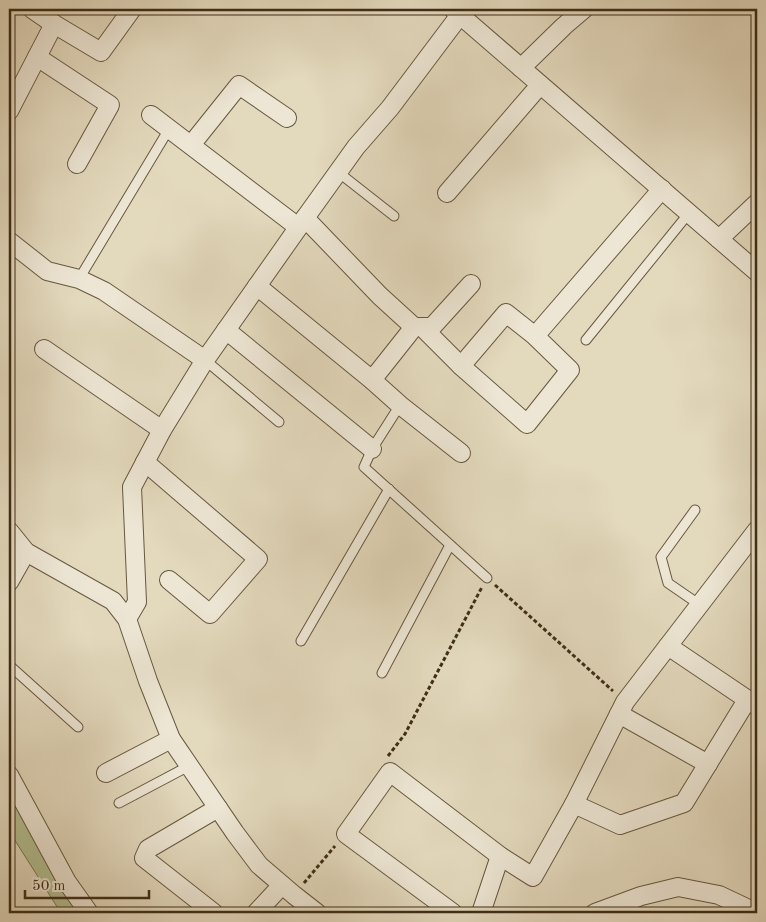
<svg xmlns="http://www.w3.org/2000/svg" width="766" height="922" viewBox="0 0 766 922" font-family="'Old Standard TT',serif">
<style>
.green{fill:#b3bf92;stroke:#787654}
.lines{fill:none;stroke-linecap:round;stroke-linejoin:round}
.lane-casing{stroke:#675840;stroke-width:11}
.street-casing{stroke:#675840;stroke-width:20}
.path{stroke:#3e2d17;stroke-width:3;stroke-dasharray:4 2.5;stroke-linecap:butt}
.lane{stroke:#ede6d4;stroke-width:9}
.street{stroke:#ede6d4;stroke-width:18}
</style>
<rect width="100%" height="100%" fill="#e3d9bd"/>
<filter id="stains"><feTurbulence type="fractalNoise" baseFrequency=".004" numOctaves="4"/><feColorMatrix values="0 0 0 0 .2 0 0 0 0 .09 0 0 0 0 .02 0 0 0 .5 -.17"/></filter>
<radialGradient id="worn" r=".72"><stop offset=".6" stop-color="#630" stop-opacity="0"/><stop offset="1" stop-color="#630" stop-opacity=".3"/></radialGradient>
<!-- green -->
<path class="green" d="M9,786l76,127h-24l-52,-82z"/>
<g class="lines">
<defs>
<g id="lane">
<path d="M338,172l56,44"/>
<path d="M79,279l90,-150"/>
<path d="M586,340l103,-127"/>
<path d="M205,360l74,62"/>
<path d="M400,405l-28,44 -8,18 123,111"/>
<path d="M695,510l-34,47 7,26 32,22"/>
<path d="M301,641l88,-152"/>
<path d="M9,665l69,62"/>
<path d="M382,673l68,-128"/>
<path d="M119,803l70,-37"/>
</g>
<g id="street">
<path d="M453,9l304,263"/>
<path d="M54,24l47,28 31,-43"/>
<path d="M37,57l73,48 -33,59"/>
<path d="M521,68l43,-42 20,-17"/>
<path d="M9,111l45,-87 -22,-15"/>
<path d="M151,115l147,112"/>
<path d="M191,145l48,-60 48,33"/>
<path d="M447,193l93,-108"/>
<path d="M305,218l75,78 34,31"/>
<path d="M719,239l38,-36"/>
<path d="M9,241l38,30 32,8 25,12 101,69"/>
<path d="M257,286l115,94 42,-53h18l39,-43"/>
<path d="M422,327l39,39"/>
<path d="M226,330l146,119"/>
<path d="M535,336l-29,-23 -45,53 66,58 43,-54 -35,-34 127,-147"/>
<path d="M44,349l118,81"/>
<path d="M372,380l28,25 61,48"/>
<path d="M145,462l113,97 -48,55 -41,-34"/>
<path d="M9,531l17,21 87,49 14,18 21,62 23,58 64,94 24,32 35,30 23,18"/>
<path d="M9,582l17,-30"/>
<path d="M127,619l10,-17 -5,-115 30,-57 43,-70 100,-142 51,-71 34,-39 70,-93"/>
<path d="M668,646l89,60"/>
<path d="M619,714l89,50"/>
<path d="M106,773l65,-34"/>
<path d="M9,775l58,107 22,31"/>
<path d="M574,804l46,21 64,-22 63,-103"/>
<path d="M214,913l-70,-55 4,-9 70,-41"/>
<path d="M256,913l26,-28"/>
<path d="M453,913l-107,-79 44,-62 110,84 33,21 41,-73 51,-102 132,-172"/>
<path d="M481,913l19,-57"/>
<path d="M595,913l46,-17 37,-9 41,8 38,18"/>
</g>
</defs>
<!-- lane casing -->
<use href="#lane" class="lane-casing"/>
<!-- street casing -->
<use href="#street" class="street-casing"/>
<!-- path -->
<g class="path">
<path d="M495,585l118,106"/>
<path d="M388,756l17,-22 77,-147"/>
<path d="M304,883l31,-37"/>
</g>
<!-- lane -->
<use href="#lane" class="lane"/>
<!-- street -->
<use href="#street" class="street"/>
</g>
<!-- margin -->
<rect width="766" height="922" fill="none" stroke="#e3d9bd" stroke-width="30"/>
<rect x="10" y="10" width="746" height="902" fill="none" stroke="#3e2d17" stroke-width="2.5"/>
<rect x="15" y="15" width="736" height="892" fill="none" stroke="#3e2d17"/>
<!-- scale -->
<path d="M25 890v8h124v-8" fill="none" stroke="#3e2d17" stroke-width="2.5"/>
<text x="32" y="890" font-size="15" fill="#3e2d17" stroke="#ede6d4" stroke-width="4" paint-order="stroke">50 m</text>
<rect width="100%" height="100%" filter="url(#stains)"/>
<rect width="100%" height="100%" fill="url(#worn)"/>
</svg>
